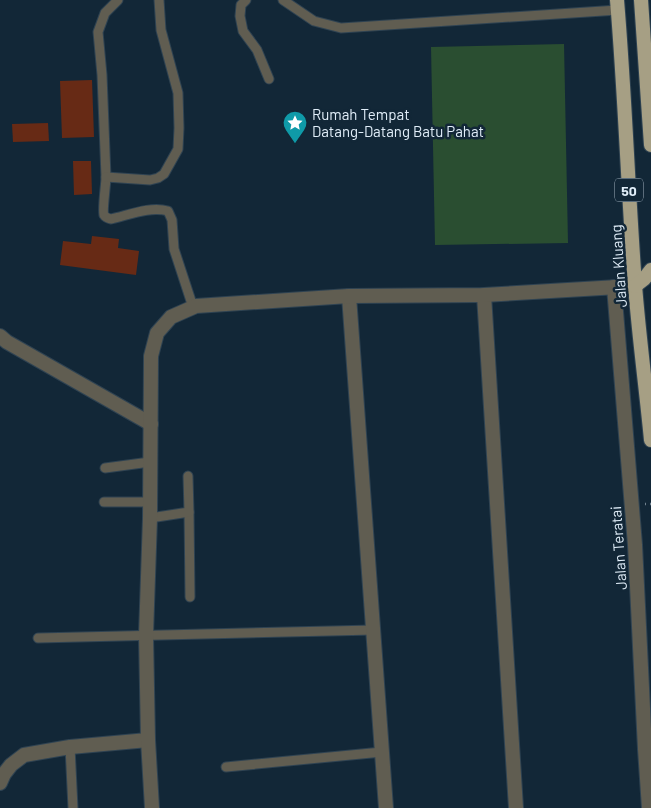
<svg xmlns="http://www.w3.org/2000/svg" width="651" height="808" viewBox="0 0 651 808" font-family="Barlow,sans-serif">
<style>
.green{fill:#2a4e31}
.building{fill:#672a15}
.lines{fill:none;stroke-linecap:round;stroke-linejoin:round}
.service-casing{stroke:#2f4352;stroke-width:11}
.minor-casing{stroke:#2f4352;stroke-width:16}
.trunk-casing{stroke:#2f4352;stroke-width:16}
.path{stroke:#6f818e;stroke-width:2.5;stroke-dasharray:1 4;stroke-linecap:butt}
.service{stroke:#605d51;stroke-width:9}
.minor{stroke:#605d51;stroke-width:14}
.trunk{stroke:#a69f84;stroke-width:14}
.labels{text-anchor:middle;dominant-baseline:central;stroke-width:5;stroke-linejoin:round;paint-order:stroke}
.shield{fill:#122737;stroke:#a3b2bf;stroke-width:1}
.shield-label{font-size:14px;font-weight:bold;fill:#e1eef9}
.poi-label{font-size:15px;fill:#e1eef9;stroke:#122737;text-anchor:start}
.street-label{font-size:15px;fill:#e1eef9;stroke:#122737}
</style>
<rect width="100%" height="100%" fill="#122737"/>
<!-- green -->
<path class="green" d="M564,44l4,199 -133,2 -4,-198z"/>
<!-- building -->
<g class="building">
<path d="M92,80l2,57 -32,1 -2,-57z"/>
<path d="M48,123l1,18 -36,1 -1,-18z"/>
<path d="M73,161h18l1,33 -18,1z"/>
<path d="M92,236l27,3 -1,9 21,3 -3,24 -76,-10 3,-24 28,3z"/>
</g>
<g class="lines">
<defs>
<g id="service">
<path d="M118,0l-13,13 -7,19 4,43 4,102c0,7 -4,34 -2,38 2,3 3,3 7,4 18,-4 39,-13 57,-8l4,9 2,29 19,58"/>
<path d="M246,0l-5,5 -1,11 3,15 14,19 12,29"/>
<path d="M283,0l31,21 27,7 277,-18"/>
<path d="M106,177l44,3 8,-2 6,-4 14,-25 1,-21 -1,-35 -17,-63 -2,-30"/>
<path d="M105,468l45,-6"/>
<path d="M104,502h45"/>
<path d="M189,512l1,85"/>
<path d="M150,518l39,-6 -1,-36"/>
<path d="M38,638l336,-8"/>
<path d="M70,747l3,61"/>
<path d="M226,767l156,-15"/>
</g>
<g id="minor">
<path d="M614,287l21,258 10,204 4,59"/>
<path d="M484,295l32,513"/>
<path d="M349,296l37,512"/>
<path d="M0,336l7,6 144,82"/>
<path d="M0,783l4,-9 7,-9 13,-10 46,-8 78,-7"/>
<path d="M152,808l-4,-68 -2,-105 4,-117 1,-162 6,-23 14,-16 25,-11 153,-10 135,-1 151,-9"/>
</g>
<g id="trunk">
<path d="M617,0c8,95 11,190 18,285 4,52 11,103 16,155"/>
<path d="M641,0l10,145"/>
<path d="M635,286l9,-7 7,-9"/>
</g>
</defs>
<!-- service casing -->
<use href="#service" class="service-casing"/>
<!-- minor casing -->
<use href="#minor" class="minor-casing"/>
<!-- trunk casing -->
<use href="#trunk" class="trunk-casing"/>
<!-- path -->
<path class="path" d="M645,504h6"/>
<!-- service -->
<use href="#service" class="service"/>
<!-- minor -->
<use href="#minor" class="minor"/>
<!-- trunk -->
<use href="#trunk" class="trunk"/>
</g>
<!-- icons -->
<defs>
<symbol id="sight-pin" viewBox="-11 -11 22 30"><path d="M0 17L-7.5 6A9.5 9.5 0 1 1 7.5 6Z" fill="#0f9aa8" stroke="#122737"/><path d="M0-6L1.8-2.2L6-1.7L2.9 1.2L3.7 5.4L0 3.3L-3.7 5.4L-2.9 1.2L-6-1.7L-1.8-2.2Z" fill="#fff"/></symbol>
</defs>
<g fill-rule="evenodd">
<use href="#sight-pin" x="281" y="109" width="28" height="38"/>
</g>
<g class="labels">
<!-- shield labels -->
<rect class="shield" x="615" y="178.5" width="28" height="23" rx="4"/>
<g class="shield-label">
<text x="629" y="190">50</text>
</g>
<!-- poi labels -->
<g class="poi-label">
<text x="312" y="114">Rumah Tempat<tspan x="312" dy="17">Datang-Datang Batu Pahat</tspan></text>
</g>
<!-- street labels -->
<g class="street-label">
<text transform="translate(618 266) rotate(-94)">Jalan Kluang</text>
<text transform="translate(618 548) rotate(-94)">Jalan Teratai</text>
</g>
</g>
</svg>
